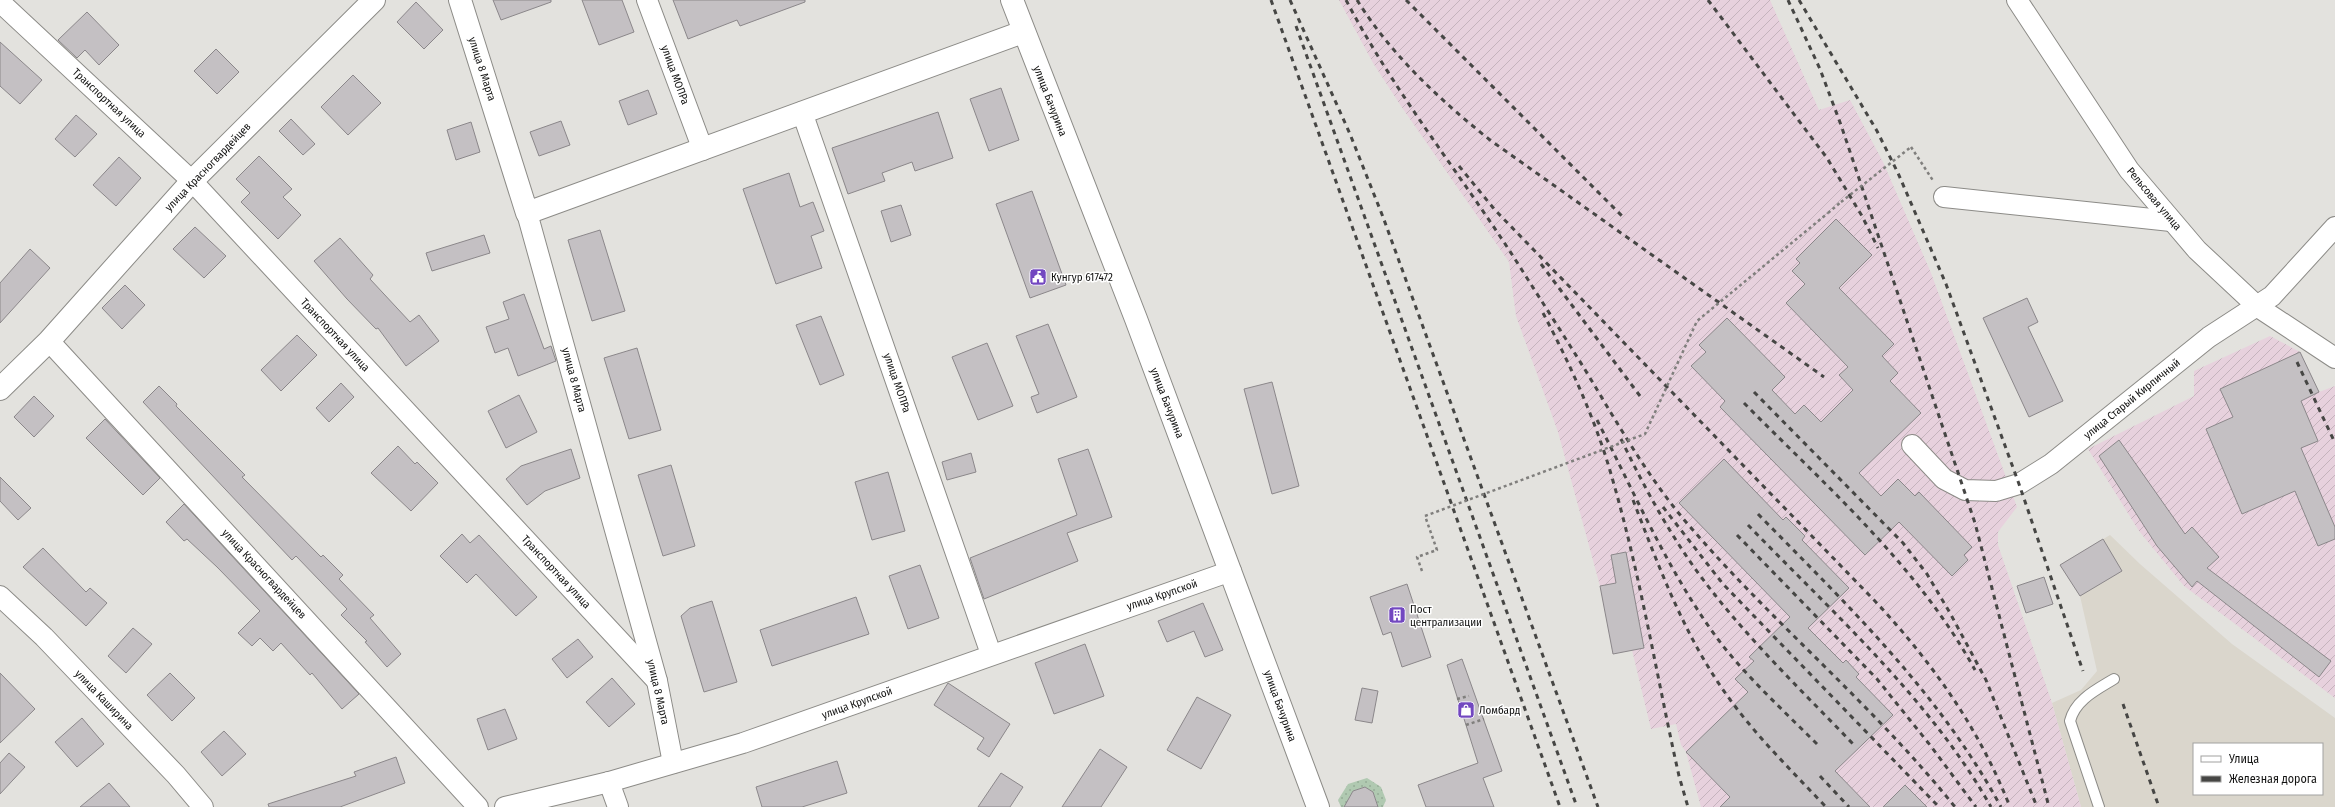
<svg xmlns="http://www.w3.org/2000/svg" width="2335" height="807" viewBox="0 0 2335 807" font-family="'Fira Sans Condensed',sans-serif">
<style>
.built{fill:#dad6cc;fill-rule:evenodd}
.industrial{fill:url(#industrial-furrows)}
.grass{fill:url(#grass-dots)}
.building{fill:#c4c0c3;stroke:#8b878a}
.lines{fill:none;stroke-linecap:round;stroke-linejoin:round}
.service-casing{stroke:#8c8b87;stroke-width:12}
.minor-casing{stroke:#8c8b87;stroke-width:22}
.tertiary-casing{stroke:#8c8b87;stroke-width:24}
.path{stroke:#807f7d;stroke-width:2.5;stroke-dasharray:3 3;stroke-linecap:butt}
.service{stroke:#fff;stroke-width:10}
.minor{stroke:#fff;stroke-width:20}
.tertiary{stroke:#fff;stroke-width:22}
.rail{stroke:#464644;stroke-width:3;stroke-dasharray:5 5;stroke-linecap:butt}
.path-bridge{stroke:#807f7d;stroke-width:2.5;stroke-dasharray:3 3;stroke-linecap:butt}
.labels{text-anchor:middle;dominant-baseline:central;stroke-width:3;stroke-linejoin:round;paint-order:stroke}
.street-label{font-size:11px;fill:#131312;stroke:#fff}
.poi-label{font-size:11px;fill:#131312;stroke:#fff;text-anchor:start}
</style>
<defs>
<pattern id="industrial-furrows" width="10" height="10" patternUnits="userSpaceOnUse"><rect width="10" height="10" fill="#e7d1dd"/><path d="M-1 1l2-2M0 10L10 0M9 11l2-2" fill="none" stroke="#c5b3bd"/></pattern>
<pattern id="grass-dots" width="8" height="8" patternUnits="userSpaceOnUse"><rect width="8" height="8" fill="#b0c9b1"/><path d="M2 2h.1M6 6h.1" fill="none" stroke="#96ac97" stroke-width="1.8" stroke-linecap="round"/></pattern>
</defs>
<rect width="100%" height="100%" fill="#e3e2de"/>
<!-- built -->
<path class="built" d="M2110,535l30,29 92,80 103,74v89h-254l-29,-104 29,-13 16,-19 -17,-75 -20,-31zM2194,744h128v50h-128z"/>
<!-- industrial -->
<g class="industrial">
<path d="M1339,0h431l49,110 31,-10 33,62 48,111 86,234 -19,25v13l54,158 29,104h-380l-15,-55 -5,-7 -5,-21 -25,5 -19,-79 -19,4 -13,-68 -42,-154 -42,-116 -7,-54 -108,-156 -28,-43z"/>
<path d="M2270,336l30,16 19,40 16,-6v312l-151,-112 -45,-55 -51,-82 106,-53v-25z"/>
</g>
<!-- grass -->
<path class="grass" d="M1367,778l14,9 5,13 -3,7h-7l1,-3 -4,-12 -8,-5 -12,4 -5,9 2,7h-9l-3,-7 10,-16z"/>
<!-- building -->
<g class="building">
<path d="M493,0h58v2l-50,18z"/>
<path d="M582,0h40l12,32 -35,13z"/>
<path d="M673,0h132v2l-65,24 -3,-6 -49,19z"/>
<path d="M416,2l27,28 -19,19 -27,-27z"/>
<path d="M87,12l32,33 -20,20 -14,-15 -8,8 -19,-18z"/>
<path d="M0,42l42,38 -22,24 -20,-18z"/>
<path d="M216,49l23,23 -22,22 -23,-23z"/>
<path d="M353,75l28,28 -33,32 -27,-28z"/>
<path d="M1001,88l18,52 -30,11 -19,-52z"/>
<path d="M648,90l9,24 -29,11 -9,-24z"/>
<path d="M938,112l15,46 -38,13 -3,-9 -30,11 3,8 -37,13 -16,-46z"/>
<path d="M76,115l21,19 -22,23 -20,-18z"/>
<path d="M291,119l24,25 -12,11 -24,-24z"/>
<path d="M561,121l9,24 -31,11 -9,-24z"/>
<path d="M471,122l9,30 -24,8 -9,-30z"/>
<path d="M259,156l33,33 -9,8 18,18 -23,24 -37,-37 9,-9 -14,-14z"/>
<path d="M119,157l22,21 -25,28 -23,-21z"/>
<path d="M789,173l11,34 13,-5 11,29 -13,5 11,32 -46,16 -33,-95z"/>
<path d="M1032,191l34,94 -36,13 -34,-94z"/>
<path d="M901,205l10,30 -20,7 -10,-31z"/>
<path d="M1836,219l36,36 -33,33 55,56 -12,12 16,17 -8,8 31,32 -62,60 22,23 17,-17 17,17 4,-4 53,55 -8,8 4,5 -16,16 -53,-54 -34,33 -145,-148 5,-6 -34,-35 15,-14 -7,-7 28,-27 58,59 -13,13 23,24 9,-9 17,17 32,-32 -14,-15 9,-8 -62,-64 19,-19 -13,-13 8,-8 -4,-4z"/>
<path d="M195,227l31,29 -22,22 -31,-29z"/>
<path d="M600,230l25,81 -33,10 -24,-81z"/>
<path d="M484,235l6,18 -58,18 -6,-18z"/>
<path d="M340,238l33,37 -3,4 40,43 9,-7 20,26 -33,25 -28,-38 -2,1 -29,-30 -33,-38z"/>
<path d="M30,249l20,19 -50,55v-40z"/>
<path d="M125,285l20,20 -23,24 -20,-21z"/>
<path d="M524,294l20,55 7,-3 5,15 -38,15 -10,-28 -13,5 -9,-26 23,-8 -6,-17z"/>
<path d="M2027,298l11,24 -10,5 35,74 -34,16 -46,-99z"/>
<path d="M821,316l23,59 -24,10 -24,-60z"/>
<path d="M1048,324l29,73 -40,16 -6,-16 8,-3 -23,-58z"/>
<path d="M297,335l20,20 -36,36 -20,-21z"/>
<path d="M987,343l26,63 -35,14 -26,-63z"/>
<path d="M637,348l24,82 -32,9 -25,-81z"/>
<path d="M2300,352l19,40 -18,9 17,40 -17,7 34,79v12l-17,7 -23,-55 -53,23 -36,-85 27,-12 -13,-28z"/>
<path d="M1272,382l27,104 -27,8 -28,-105z"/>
<path d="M341,383l13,14 -25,25 -13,-14z"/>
<path d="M159,386l18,18 -1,2 69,69 -3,2 79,80 2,-2 20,20 -4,4 35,36 -4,3 31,36 -14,13 -22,-25 2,-1 -26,-26 6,-6 -51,-53 -4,4 -149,-158z"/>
<path d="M519,395l18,37 -31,16 -18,-37z"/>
<path d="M34,396l20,20 -20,21 -20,-20z"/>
<path d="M105,419l55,59 -17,17 -57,-57z"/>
<path d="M2119,440l66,94 7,-7 27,30 -12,11 124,93 -12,16 -122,-96 -5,6 -35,-41 -58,-90z"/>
<path d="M398,446l17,18 2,-2 21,21 -27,28 -40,-38z"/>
<path d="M571,449l9,29 -35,13 -18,14 -21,-26 15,-13z"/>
<path d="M1088,449l24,68 -45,16 11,28 -94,38 -14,-41 107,-43 -19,-56z"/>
<path d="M971,453l5,19 -29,8 -5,-18z"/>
<path d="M1724,459l59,61 3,-3 19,19 -3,4 47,48 -41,40 35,35 3,-3 13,14 -3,3 37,38 -58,56 35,36h-150l10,-10 -44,-45 62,-60 -13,-13 19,-18 -5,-4 41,-40 -111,-114z"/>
<path d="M671,465l24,81 -32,10 -25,-81z"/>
<path d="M888,472l17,59 -33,9 -17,-58z"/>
<path d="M0,477l31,31 -13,12 -18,-19z"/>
<path d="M184,504l175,190 -17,15 -30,-36 -2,2 -29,-32 -8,8 -13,-13 -8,8 -14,-13 22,-22 -43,-44 -30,-28 -3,2 -18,-19z"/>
<path d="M462,534l8,9 9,-8 58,62 -21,19 -40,-42 -9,9 -27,-27z"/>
<path d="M2103,539l19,32 -42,25 -20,-31z"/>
<path d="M43,548l43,44 4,-4 17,15 -21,23 -63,-59z"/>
<path d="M1626,552l18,96 -31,6 -13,-68 16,-3 -5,-28z"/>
<path d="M920,565l19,53 -31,11 -19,-53z"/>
<path d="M2044,577l9,27 -27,9 -9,-27z"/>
<path d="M1407,584l24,73 -29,10 -11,-35 -8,3 -13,-38z"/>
<path d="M856,597l13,37 -97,32 -12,-36z"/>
<path d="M712,601l25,81 -33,10 -23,-76 9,-8z"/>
<path d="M1203,603l20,47 -18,7 -11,-26 -27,11 -9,-21z"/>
<path d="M133,628l19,16 -26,29 -18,-17z"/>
<path d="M578,639l15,18 -26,21 -15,-19z"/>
<path d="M1085,644l19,52 -50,18 -19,-51z"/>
<path d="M1462,659l40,112 -19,7 11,29h-68l-8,-22 60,-22 -31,-98z"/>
<path d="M0,673l35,36 -35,34z"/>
<path d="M170,673l25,25 -23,23 -25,-26z"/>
<path d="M612,678l23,26 -26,23 -23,-25z"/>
<path d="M948,683l62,41 -21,33 -12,-8 7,-11 -50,-33z"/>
<path d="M1362,688l16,3 -6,32 -17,-3z"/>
<path d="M1197,697l34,18 -30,54 -34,-19z"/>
<path d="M505,709l12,30 -29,11 -11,-31z"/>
<path d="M82,718l22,26 -27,23 -22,-25z"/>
<path d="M224,731l22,23 -24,22 -21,-24z"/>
<path d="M1100,749l27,18 -26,40h-39z"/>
<path d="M9,753l16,14 -25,27v-31z"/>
<path d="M396,757l9,26 -65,24h-71l-1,-3 88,-28 -2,-4z"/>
<path d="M837,761l10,32 -45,14h-40l-6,-20z"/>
<path d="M1001,773l22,14 -13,20h-32z"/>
<path d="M109,783l21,24h-50z"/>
<path d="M1905,785l22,22h-44z"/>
<path d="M1365,787l8,5 5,15h-34l9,-16z"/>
</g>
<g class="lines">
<defs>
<path id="service" d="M2099,807l-29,-86c5,-21 26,-31 44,-42"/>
<g id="minor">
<path d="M647,0l56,150"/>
<path d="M2017,0l112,170 68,80 61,57 77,51"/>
<path d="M0,2l192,179 465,500"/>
<path d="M802,112l189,542"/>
<path d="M1944,197l227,24"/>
<path d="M527,213l130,468 16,82"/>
<path d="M49,341l429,466"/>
<path d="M1912,445l32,34 21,11 31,1 23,-7 32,-20 158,-127 63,-41 63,-69"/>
<path d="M0,596l44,41 132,138 27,32"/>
<path d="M609,782l9,25"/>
<path d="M505,807l104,-25 134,-39 488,-172"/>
</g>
<g id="tertiary">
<path d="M460,0l67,213 496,-181"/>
<path d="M1012,0l124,319 182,488"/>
<path d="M0,389l49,-48 143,-160 182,-181"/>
</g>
</defs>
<!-- service casing -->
<use href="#service" class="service-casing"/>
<!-- minor casing -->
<use href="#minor" class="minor-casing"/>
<!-- tertiary casing -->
<use href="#tertiary" class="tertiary-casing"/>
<!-- path -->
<g class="path">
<path d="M1911,147l23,35"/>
<path d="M1828,213l13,-11"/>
<path d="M1422,571l-5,-14 20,-7 -12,-34"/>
<path d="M1457,699l12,-3"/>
<path d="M1466,725l18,-6"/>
</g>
<!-- service -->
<use href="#service" class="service"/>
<!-- minor -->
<use href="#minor" class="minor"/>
<!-- tertiary -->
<use href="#tertiary" class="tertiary"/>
<!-- rail -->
<g class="rail">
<path d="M1271,0l289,807"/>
<path d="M1290,0l60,134 33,83 215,590"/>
<path d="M1346,0c47,90 112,171 167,256 24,38 48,75 71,112 34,56 65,112 108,161 84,97 183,178 263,278"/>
<path d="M1357,0c35,56 82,99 133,140l334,237"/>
<path d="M1406,0l218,218"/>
<path d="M1708,0l119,158 35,58 16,32"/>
<path d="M1788,0l32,69 21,56 134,398 74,284"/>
<path d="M1799,0l78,131 21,42 48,111 73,200 64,187"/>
<path d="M1296,26l281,781"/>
<path d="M1459,166l36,44 379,390c58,62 105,128 136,207"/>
<path d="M1541,264l102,136"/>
<path d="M1543,313c28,53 54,110 70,168 28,97 44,197 66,295l9,31"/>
<path d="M2297,362l38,81"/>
<path d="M1754,392l149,151 24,31 23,39 36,67 51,127"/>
<path d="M1744,403c82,83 174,163 231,267"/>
<path d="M1597,420c39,76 74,158 126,226 29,36 64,68 97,101"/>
<path d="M1621,439c26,54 56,109 94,156 42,53 92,101 140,151"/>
<path d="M1633,500c26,67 51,135 93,194 29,41 65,76 100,113"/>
<path d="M1663,507l60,77 216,223"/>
<path d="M1758,514c91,93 180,177 243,293"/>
<path d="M1748,525c84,87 183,175 243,282"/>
<path d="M1737,535l140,144 53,66 46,62"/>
<path d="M2123,704l36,103"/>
<path d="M1820,776l29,31"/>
</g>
<!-- path-bridge -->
<g class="path-bridge">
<path d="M1841,202l70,-55"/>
<path d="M1425,516l220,-82 52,-113 131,-108"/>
</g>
</g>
<!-- icons -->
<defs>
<symbol id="civic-square" viewBox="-11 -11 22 22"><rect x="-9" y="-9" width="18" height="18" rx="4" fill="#7247c0" stroke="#fff"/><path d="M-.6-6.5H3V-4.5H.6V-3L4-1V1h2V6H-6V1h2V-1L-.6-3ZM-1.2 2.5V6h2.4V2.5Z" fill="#fff"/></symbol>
<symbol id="building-square" viewBox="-11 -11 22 22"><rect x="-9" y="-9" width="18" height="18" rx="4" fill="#7247c0" stroke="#fff"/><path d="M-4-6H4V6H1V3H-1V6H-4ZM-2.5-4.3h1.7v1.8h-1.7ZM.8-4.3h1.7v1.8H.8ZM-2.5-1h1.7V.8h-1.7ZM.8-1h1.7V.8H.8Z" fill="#fff"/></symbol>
<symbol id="shop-square" viewBox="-11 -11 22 22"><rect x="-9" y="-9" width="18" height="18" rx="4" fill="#7247c0" stroke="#fff"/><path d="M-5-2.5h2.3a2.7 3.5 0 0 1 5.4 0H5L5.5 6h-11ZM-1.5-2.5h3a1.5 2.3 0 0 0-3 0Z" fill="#fff"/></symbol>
</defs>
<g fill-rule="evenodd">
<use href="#civic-square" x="1028" y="267" width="20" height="20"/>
<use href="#building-square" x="1387" y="605" width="20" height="20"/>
<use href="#shop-square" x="1456" y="700" width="20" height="20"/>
</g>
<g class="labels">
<!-- street labels -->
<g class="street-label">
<text transform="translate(482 69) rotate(72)">улица 8 Марта</text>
<text transform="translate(675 75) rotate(70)">улица МОПРа</text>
<text transform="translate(1050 101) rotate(69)">улица Бачурина</text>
<text transform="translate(109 103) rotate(43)">Транспортная улица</text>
<text transform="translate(208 167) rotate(-46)">улица Красногвардейцев</text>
<text transform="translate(2154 199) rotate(50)">Рельсовая улица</text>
<text transform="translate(335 335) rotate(47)">Транспортная улица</text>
<text transform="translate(574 380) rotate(75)">улица 8 Марта</text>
<text transform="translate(897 383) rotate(71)">улица МОПРа</text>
<text transform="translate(2132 399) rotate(-39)">улица Старый Кирпичный</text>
<text transform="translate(1167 403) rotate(69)">улица Бачурина</text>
<text transform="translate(556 572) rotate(47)">Транспортная улица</text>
<text transform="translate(264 574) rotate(47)">улица Красногвардейцев</text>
<text transform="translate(1162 595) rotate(-19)">улица Крупской</text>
<text transform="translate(658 692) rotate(77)">улица 8 Марта</text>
<text transform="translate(104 700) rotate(46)">улица Каширина</text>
<text transform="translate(857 703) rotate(-20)">улица Крупской</text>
<text transform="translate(1280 706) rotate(70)">улица Бачурина</text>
</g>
<!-- poi labels -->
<g class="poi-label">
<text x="1051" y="277">Кунгур 617472</text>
<text x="1410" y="609">Пост<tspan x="1410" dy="13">централизации</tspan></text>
<text x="1479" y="710">Ломбард</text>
</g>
</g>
<!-- legend -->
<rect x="2193" y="743" width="130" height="52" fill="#ffffff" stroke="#a1a1a0"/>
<rect x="2201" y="756" width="20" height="6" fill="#ffffff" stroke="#a1a1a0"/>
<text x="2229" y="763" font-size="12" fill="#131312">Улица</text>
<rect x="2201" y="776" width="20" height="6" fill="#464644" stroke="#a1a1a0"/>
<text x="2229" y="783" font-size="12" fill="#131312">Железная дорога</text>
</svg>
